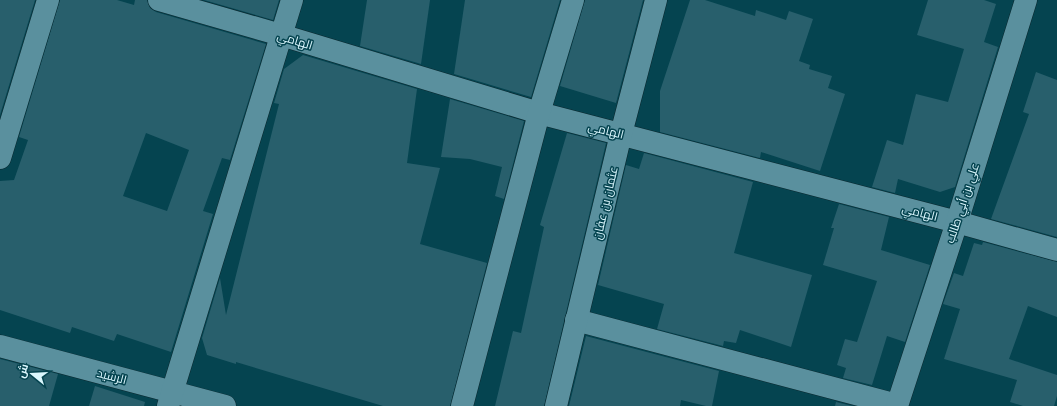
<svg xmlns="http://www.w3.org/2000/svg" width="1057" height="406" viewBox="0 0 1057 406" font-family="Poppins,Cairo,sans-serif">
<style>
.building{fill:#285f6c;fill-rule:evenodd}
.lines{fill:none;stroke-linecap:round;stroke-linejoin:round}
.minor-casing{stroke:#0a272e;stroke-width:23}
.minor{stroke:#5a909e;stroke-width:22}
.labels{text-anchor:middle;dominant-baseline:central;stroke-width:3;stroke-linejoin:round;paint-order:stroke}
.street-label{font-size:12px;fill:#dbf7fe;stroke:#054450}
</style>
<rect width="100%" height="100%" fill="#054450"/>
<!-- building -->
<g class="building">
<path d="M0,0h35l-35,115z"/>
<path d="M60,0h57l17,5 1,-5h12l3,8 6,4 110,32 -36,116 -8,-2 -19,53 10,3 -42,138 -54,-18 -3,7 -42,-14 -2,6 -70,-23v-129l14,-1 14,-40 -9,-3zM146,133l43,17 -22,61 -44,-15z"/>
<path d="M204,0h75l-6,20z"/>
<path d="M367,0h63l-9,64 -61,-18z"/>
<path d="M465,0h95l-29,97 -77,-23z"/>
<path d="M585,0h58l-27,103 -56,-17z"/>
<path d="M690,0h15l50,16 1,-6 30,10 3,-9 24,8 -14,42 11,4 -1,4 23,7 -4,12 17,6 -25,77 -59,-19 -1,6 -100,-26v-41z"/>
<path d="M928,0h56l12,4 -12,38 14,5 -43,140 -15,5 -42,-13 -3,14 -23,-6 15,-47 16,5 13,-51 32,8 16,-53 -47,-14z"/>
<path d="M303,55l114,34 -10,74 33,5 -20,76 67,19 -37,143h-67l-147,-44v2l-29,-9 -5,-17 18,-60 6,37 53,-211 -5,-1 10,-34z"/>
<path d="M1036,72l21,8v157l-66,-18 38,-105 -6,-2z"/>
<path d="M450,99l74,22 -20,78 -9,-3 7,-29 -32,-8 -29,-2z"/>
<path d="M567,133l39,10 -62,263h-49l18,-75 8,2 23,-106 -4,-2z"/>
<path d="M644,153l109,29 -19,71 78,22 -21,72 -51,-17 -4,13 -12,-2 -1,5 -66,-17 7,-25 -66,-19 28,-120 13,4z"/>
<path d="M839,204l50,13 -8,33 49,15 -25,77 -18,-6 -15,49 -29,-7 3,-10 -9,-3 8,-26 12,3 20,-61 -54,-16 11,-37h-3z"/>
<path d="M983,242l74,20v55l-29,-11 -19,53 48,16v21l-3,10h-31l-13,-4 7,-22 -73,-21 16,-50 -17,-5 11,-31 9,3 11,-33 8,2z"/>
<path d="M586,336l133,35 -7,35h-6l-25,-6 -1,6h-111z"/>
<path d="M0,359l58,15 -9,32h-49z"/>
<path d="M95,386l50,16 -1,4h-55z"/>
<path d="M836,402l16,4h-17z"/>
</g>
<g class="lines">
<defs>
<g id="minor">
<path d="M159,0l122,35 258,78 418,109 100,28"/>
<path d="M0,158l48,-158"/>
<path d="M576,320l321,85"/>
<path d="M0,346l225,60"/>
<path d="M168,406l124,-406"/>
<path d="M462,406l77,-293 34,-113"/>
<path d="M556,406l65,-272 35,-134"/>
<path d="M897,406l60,-184 69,-222"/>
</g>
</defs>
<!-- minor casing -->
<use href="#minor" class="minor-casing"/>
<!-- minor -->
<use href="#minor" class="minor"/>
</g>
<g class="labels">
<!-- street labels -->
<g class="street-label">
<text transform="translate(295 40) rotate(17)">الهامي</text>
<text transform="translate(606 130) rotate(14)">الهامي</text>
<text transform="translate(605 203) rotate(-77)">عثمان بن عفان</text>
<text transform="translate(962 203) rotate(-72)">علي بن أبي طالب</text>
<text transform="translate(920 212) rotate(15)">الهامي</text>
<text transform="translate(112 376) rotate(15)">الرشيد</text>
</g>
</g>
<!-- north arrow -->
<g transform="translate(32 374) rotate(288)" stroke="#054450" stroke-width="3" paint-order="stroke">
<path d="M0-3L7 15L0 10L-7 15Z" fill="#dbf7fe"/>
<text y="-6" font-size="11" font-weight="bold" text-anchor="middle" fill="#dbf7fe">ش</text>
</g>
</svg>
